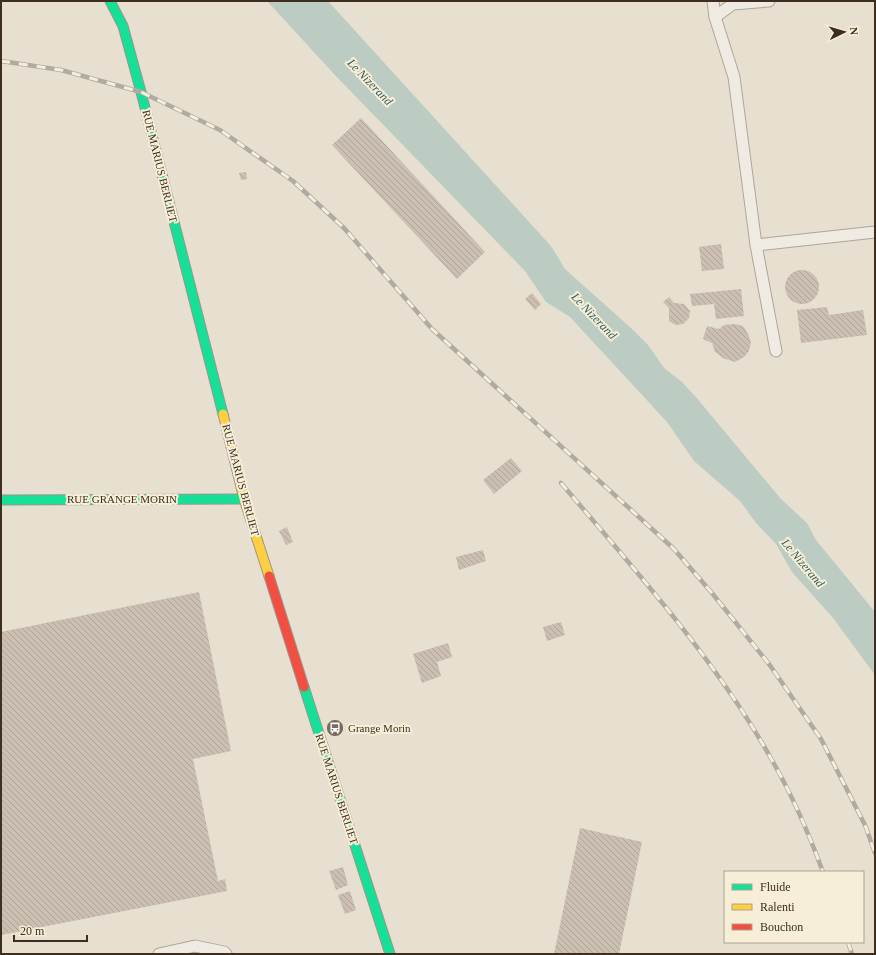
<svg xmlns="http://www.w3.org/2000/svg" width="876" height="955" viewBox="0 0 876 955" font-family="'Times New Roman',serif">
<style>
.water{fill:#bcccc2}
.building{fill:url(#building-back-hatch)}
.lines{fill:none;stroke-linecap:round;stroke-linejoin:round}
.lane-casing{stroke:#ada599;stroke-width:13}
.fast-casing{stroke:#9c958a;stroke-width:11}
.slow-casing{stroke:#9c958a;stroke-width:11}
.jam-casing{stroke:#9c958a;stroke-width:11}
.lane{stroke:#efebe3;stroke-width:11}
.fast{stroke:#16e098;stroke-width:9}
.slow{stroke:#ffcf43;stroke-width:9}
.jam{stroke:#f24e42;stroke-width:9}
.rail-casing{stroke:#afaaa2;stroke-width:4.5}
.rail{stroke:#f7eed8;stroke-width:3;stroke-dasharray:9;stroke-linecap:butt}
.labels{text-anchor:middle;dominant-baseline:central;stroke-width:4;stroke-linejoin:round;paint-order:stroke}
.street-label{font-size:11px;fill:#3d2e20;stroke:#f7eed8}
.poi-label{font-size:11px;fill:#3d2e20;stroke:#f7eed8;text-anchor:start}
.water-label{font-size:12px;font-style:italic;fill:#2f5d5a;stroke:#f7eed8}
</style>
<defs>
<pattern id="building-back-hatch" width="6" height="6" patternUnits="userSpaceOnUse"><rect width="6" height="6" fill="#cbbfb2"/><path d="M-1 5l2 2M0 0l6 6M5-1l2 2" fill="none" stroke="#afa499"/></pattern>
</defs>
<rect width="100%" height="100%" fill="#e7e0d1"/>
<!-- water -->
<path class="water" d="M267,1h61l223,245 14,23 66,59 17,17 17,24 16,12 14,15 86,103 26,24 9,17 59,72v63l-42,-57 -41,-46 -16,-28 -20,-21 -16,-22 -46,-40 -27,-39 -97,-105 -24,-15 -21,-31 -192,-198z"/>
<!-- building -->
<g class="building">
<path d="M361,118l124,134 -28,27 -125,-134z"/>
<path d="M246,172l1,7 -6,1 -2,-7z"/>
<path d="M721,244l3,25 -22,2 -3,-24z"/>
<circle cx="802" cy="287" r="17"/>
<path d="M741,289l3,27 -28,3 -2,-15 -22,2 -2,-12z"/>
<path d="M532,293l9,11 -6,6 -10,-11z"/>
<path d="M669,297l5,6 10,1 6,7 -1,7 -6,6 -8,1 -6,-4v-13l-6,-6z"/>
<path d="M827,307l2,8 34,-5 4,25 -66,8 -4,-33z"/>
<path d="M735,324l8,2 5,8 3,8 -2,9 -5,6 -9,5 -12,-4 -8,-6 -3,-9 -9,-4 4,-13 12,3 5,-4z"/>
<path d="M511,458l11,13 -28,23 -11,-14z"/>
<path d="M287,527l6,15 -7,3 -7,-14z"/>
<path d="M483,550l3,11 -27,9 -3,-13z"/>
<path d="M199,592l32,159 -38,8 25,122 7,-2 2,12 -226,44v-303z"/>
<path d="M561,622l4,13 -18,6 -4,-14z"/>
<path d="M448,643l4,14 -15,5 4,14 -19,7 -9,-29z"/>
<path d="M580,828l62,14 -23,112h-65z"/>
<path d="M343,867l5,18 -12,5 -7,-19z"/>
<path d="M350,891l6,19 -11,4 -7,-19z"/>
</g>
<g class="lines">
<defs>
<g id="lane">
<path d="M713,1l2,16 19,60 22,168 119,-13"/>
<path d="M715,17l18,-13 36,-3"/>
<path d="M756,245l20,106"/>
<path d="M159,954l36,-8 29,6 2,2"/>
</g>
<g id="fast">
<path d="M110,1l13,25 18,66 82,322"/>
<path d="M1,500l243,-1"/>
<path d="M304,687l86,267"/>
</g>
<path id="slow" d="M223,414l21,85 25,77"/>
<path id="jam" d="M269,576l35,111"/>
</defs>
<!-- lane casing -->
<use href="#lane" class="lane-casing"/>
<!-- fast casing -->
<use href="#fast" class="fast-casing"/>
<!-- slow casing -->
<use href="#slow" class="slow-casing"/>
<!-- jam casing -->
<use href="#jam" class="jam-casing"/>
<!-- lane -->
<use href="#lane" class="lane"/>
<!-- fast -->
<use href="#fast" class="fast"/>
<!-- slow -->
<use href="#slow" class="slow"/>
<!-- jam -->
<use href="#jam" class="jam"/>
<defs>
<g id="rail">
<path d="M1,61l60,9 80,22 79,38 73,51 51,47 88,101 241,219 39,45 57,71 52,75 44,86 10,28"/>
<path d="M561,483c74,87 157,179 212,279 20,35 36,72 50,110"/>
<path d="M848,942l4,12"/>
</g>
</defs>
<!-- rail casing -->
<use href="#rail" class="rail-casing"/>
<!-- rail -->
<use href="#rail" class="rail"/>
</g>
<!-- icons -->
<defs>
<symbol id="bus-disc" viewBox="-11 -11 22 22"><circle r="9.5" fill="#786c5e" stroke="#f7eed8"/><path d="M-5-6H5V4H4V6H2V4H-2V6H-4V4H-5ZM-3.5-4V0h7V-4ZM-3.5 1.2v1.5H-2V1.2ZM2 1.2v1.5H3.5V1.2Z" fill="#fff"/></symbol>
</defs>
<g fill-rule="evenodd">
<use href="#bus-disc" x="325" y="718" width="20" height="20"/>
</g>
<g class="labels">
<!-- street labels -->
<g class="street-label">
<text transform="translate(160 166) rotate(76)">RUE MARIUS BERLIET</text>
<text transform="translate(241 480) rotate(75)">RUE MARIUS BERLIET</text>
<text x="122" y="499">RUE GRANGE MORIN</text>
<text transform="translate(337 789) rotate(72)">RUE MARIUS BERLIET</text>
</g>
<!-- poi labels -->
<g class="poi-label">
<text x="348" y="728">Grange Morin</text>
</g>
<!-- water labels -->
<g class="water-label">
<text transform="translate(370 82) rotate(46)">Le Nizerand</text>
<text transform="translate(594 316) rotate(46)">Le Nizerand</text>
<text transform="translate(803 563) rotate(50)">Le Nizerand</text>
</g>
</g>
<!-- border -->
<rect width="876" height="955" fill="none" stroke="#3d2e20" stroke-width="4"/>
<!-- legend -->
<rect x="724" y="871" width="140" height="72" fill="#f7eed8" stroke="#ada18e"/>
<rect x="732" y="884" width="20" height="6" fill="#16e098" stroke="#ada18e"/>
<text x="760" y="891" font-size="12" fill="#3d2e20">Fluide</text>
<rect x="732" y="904" width="20" height="6" fill="#ffcf43" stroke="#ada18e"/>
<text x="760" y="911" font-size="12" fill="#3d2e20">Ralenti</text>
<rect x="732" y="924" width="20" height="6" fill="#f24e42" stroke="#ada18e"/>
<text x="760" y="931" font-size="12" fill="#3d2e20">Bouchon</text>
<!-- north arrow -->
<g transform="translate(844 32) rotate(85)" stroke="#f7eed8" stroke-width="3" paint-order="stroke">
<path d="M0-3L7 15L0 10L-7 15Z" fill="#3d2e20"/>
<text y="-6" font-size="11" font-weight="bold" text-anchor="middle" fill="#3d2e20">N</text>
</g>
<!-- scale -->
<path d="M14 935v6h73v-6" fill="none" stroke="#3d2e20" stroke-width="2"/>
<text x="20" y="935" font-size="12" fill="#3d2e20" stroke="#f7eed8" stroke-width="3" paint-order="stroke">20 m</text>
</svg>
